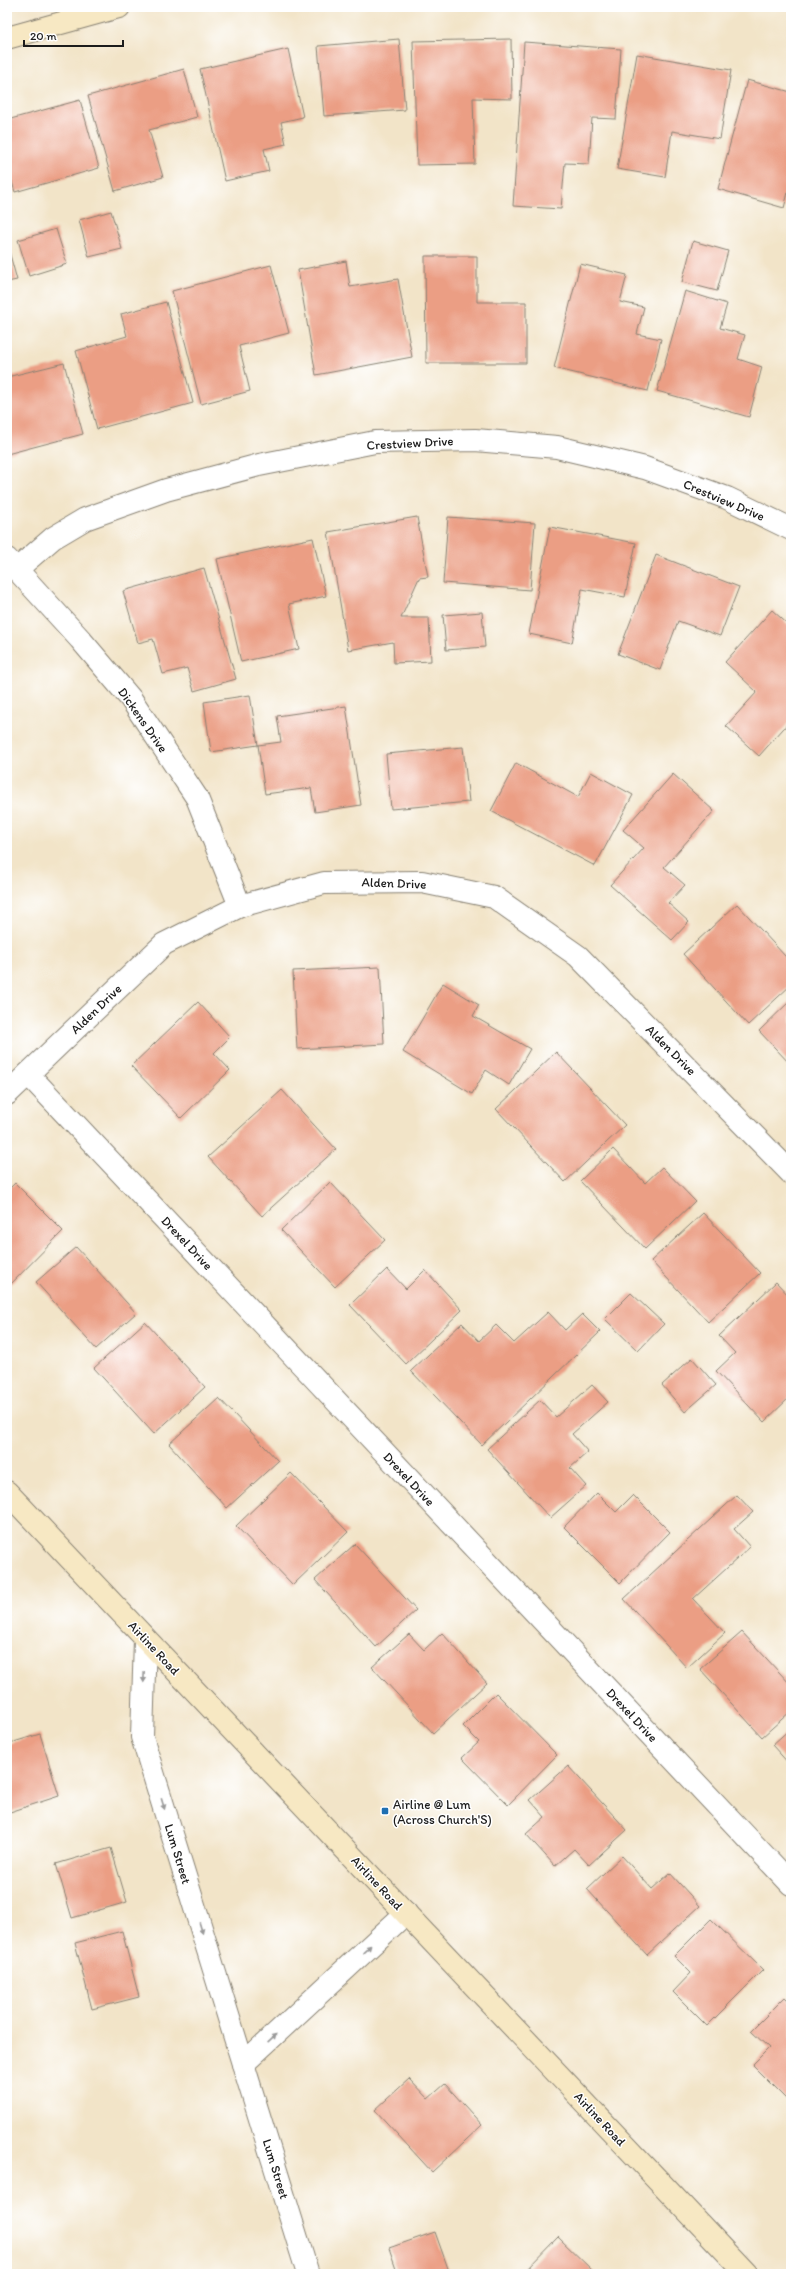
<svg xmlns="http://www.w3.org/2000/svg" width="798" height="2281" viewBox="0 0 798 2281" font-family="Itim,sans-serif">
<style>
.building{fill:#eb9e84}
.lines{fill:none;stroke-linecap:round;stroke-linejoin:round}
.street-casing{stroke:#878072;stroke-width:24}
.secondary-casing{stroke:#878072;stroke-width:24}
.street{stroke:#fff;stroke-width:22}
.secondary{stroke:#f7e8c3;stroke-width:22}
.oneway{fill:#999}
.poi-dot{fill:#1f6fb2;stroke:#fff;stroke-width:1.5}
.labels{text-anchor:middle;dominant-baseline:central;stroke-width:3;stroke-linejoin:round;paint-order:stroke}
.street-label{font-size:13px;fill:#1c1c1c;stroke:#fff}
.poi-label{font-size:13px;fill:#1c1c1c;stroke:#fff;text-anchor:start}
</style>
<rect width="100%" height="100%" fill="#fff"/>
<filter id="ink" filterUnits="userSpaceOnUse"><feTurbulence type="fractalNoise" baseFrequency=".025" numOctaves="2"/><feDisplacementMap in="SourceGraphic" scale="8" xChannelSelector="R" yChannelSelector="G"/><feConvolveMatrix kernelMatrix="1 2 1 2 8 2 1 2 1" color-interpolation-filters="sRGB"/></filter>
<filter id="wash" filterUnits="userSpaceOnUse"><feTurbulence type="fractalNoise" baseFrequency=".012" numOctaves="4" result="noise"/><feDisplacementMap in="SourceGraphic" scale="16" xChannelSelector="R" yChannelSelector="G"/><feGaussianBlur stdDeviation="0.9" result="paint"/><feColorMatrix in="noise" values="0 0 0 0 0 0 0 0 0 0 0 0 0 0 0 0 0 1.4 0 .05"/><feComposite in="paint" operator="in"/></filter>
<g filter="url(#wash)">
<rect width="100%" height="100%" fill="#f2e4c8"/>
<g id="blocks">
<!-- building -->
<g class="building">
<path d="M399,39l6,71 -81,6 -6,-70z"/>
<path d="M511,39l1,60 -39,-1 2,66 -58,1 -4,-124z"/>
<path d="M524,42l97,7 -5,70 -24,-1 -3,46 -24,-1 -4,46 -48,-3z"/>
<path d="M288,49l15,68 -22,5 5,22 -22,5 5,22 -44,10 -25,-112z"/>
<path d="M637,54l94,16 -11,69 -48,-8 -7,46 -48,-8z"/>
<path d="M184,69l13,48 -48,13 14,47 -48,14 -27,-95z"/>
<path d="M747,80l44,12v89l-7,27 -66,-19z"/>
<path d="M80,100l19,68 -84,24 -8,-27v-45z"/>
<path d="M111,211l11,38 -33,8 -10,-37z"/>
<path d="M56,229l11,35 -38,12 -11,-36z"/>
<path d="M693,241l35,10 -11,40 -35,-9z"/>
<path d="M7,244l10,36 -10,2z"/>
<path d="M425,256h52v46h49v61h-100z"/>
<path d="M346,261l4,26 48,-8 14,78 -96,18 -18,-105z"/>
<path d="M580,264l47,11 -7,27 24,5 -7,27 24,5 -13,52 -94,-23z"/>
<path d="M271,265l18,68 -50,13 11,45 -49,13 -29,-113z"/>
<path d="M685,291l42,13 -7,24 25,7 -7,24 24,8 -13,50 -92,-26z"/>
<path d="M166,302l27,101 -96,26 -21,-78 51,-15 -6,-22z"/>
<path d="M64,363l19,71 -76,20v-77z"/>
<path d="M791,417v12l-6,-5z"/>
<path d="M417,517l11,60 -9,1 -18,40h28l2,43 -37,2 -1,-21 -45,8 -20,-118z"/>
<path d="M448,517l87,6 -5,67 -87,-7z"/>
<path d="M550,527l86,16 -11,54 -43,-8 -10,54 -43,-9z"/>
<path d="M313,538l13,58 -37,8 10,45 -58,13 -24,-103z"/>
<path d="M656,555l83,32 -19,49 -42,-15 -18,49 -42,-16z"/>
<path d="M204,568l32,111 -42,12 -7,-23 -24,6 -10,-35 -15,4 -15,-52z"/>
<path d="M772,610l19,17v93l-32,36 -33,-30 31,-34 -32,-30z"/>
<path d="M482,612l3,35 -39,3 -3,-35z"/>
<path d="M250,695l8,50 23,-3 -4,-26 69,-10 15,99 -46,7 -4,-24 -46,6 -7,-49 -47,7 -7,-50z"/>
<path d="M463,747l6,55 -78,7 -5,-55z"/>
<path d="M516,763l62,34 13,-25 42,23 -38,71 -104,-55z"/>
<path d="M673,774l41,37 -50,56 21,18 -17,18 21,19 -17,18 -62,-55 34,-37 -21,-18z"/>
<path d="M737,904l49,53 5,-4v32l-43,40 -65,-71z"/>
<path d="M380,967l4,77 -87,5 -4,-78z"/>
<path d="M443,983l36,22 -6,11 57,33 -21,36 -23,-15 -14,24 -69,-42z"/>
<path d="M791,1000v65l-32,-34z"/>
<path d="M198,1002l32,35 -16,16 16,17 -49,48 -50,-52z"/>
<path d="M556,1052l69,73 -60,57 -69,-73z"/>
<path d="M282,1090l54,59 -74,67 -54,-59z"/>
<path d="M613,1149l32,34 17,-16 33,34 -50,48 -65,-68z"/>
<path d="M330,1182l55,58 -50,47 -54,-57z"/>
<path d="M15,1183l48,48 -56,57v-97z"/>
<path d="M703,1213l57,60 -52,49 -57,-61z"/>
<path d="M76,1247l60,66 -40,36 -60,-67z"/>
<path d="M387,1269l19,20 19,-19 37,40 -56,54 -56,-59z"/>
<path d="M776,1282l15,16v98l-27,26 -48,-51 19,-18 -16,-17z"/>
<path d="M631,1293l33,31 -26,27 -33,-32z"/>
<path d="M548,1312l17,18 17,-16 18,18 -118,113 -71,-74 51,-48 17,18 17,-16 18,18z"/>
<path d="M145,1322l60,65 -51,47 -60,-66z"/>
<path d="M692,1358l24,27 -31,27 -23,-27z"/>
<path d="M592,1385l16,17 -36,32 16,18 -18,16 16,18 -36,32 -63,-69 53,-49 16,17z"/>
<path d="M219,1398l59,63 -51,47 -58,-64z"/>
<path d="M291,1473l57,59 -55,53 -57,-59z"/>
<path d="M597,1493l19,19 17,-17 37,37 -50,51 -56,-56z"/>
<path d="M737,1495l16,17 -19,17 16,18 -57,52 32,34 -38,35 -63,-69z"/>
<path d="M355,1544l61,66 -40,37 -61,-67z"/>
<path d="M742,1632l49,53v26l-29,26 -62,-68z"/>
<path d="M442,1633l45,50 -54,50 -61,-66 37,-33 15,16z"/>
<path d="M496,1693l61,62 -49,50 -46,-47 17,-16 -16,-16z"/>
<path d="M791,1728v38l-19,-21z"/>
<path d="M40,1734l19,62 -52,17v-69z"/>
<path d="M568,1766l59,64 -38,35 -15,-16 -19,17 -29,-32 19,-17 -15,-17z"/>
<path d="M111,1848l16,54 -55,16 -16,-54z"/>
<path d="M622,1856l30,33 18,-16 30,33 -53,49 -60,-66z"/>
<path d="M711,1919l52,51 -56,56 -34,-34 18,-19 -17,-17z"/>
<path d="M122,1931l17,66 -47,12 -17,-66z"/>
<path d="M785,1997l6,6v92l-4,5 -35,-35 17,-17 -18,-17z"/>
<path d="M409,2079l19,20 17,-15 37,41 -50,47 -57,-62z"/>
<path d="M435,2232l15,42h-52l-9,-26z"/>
<path d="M558,2237l38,37h-71l-1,-2z"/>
</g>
</g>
</g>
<g filter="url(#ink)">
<use href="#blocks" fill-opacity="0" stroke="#878072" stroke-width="1"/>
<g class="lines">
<defs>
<g id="street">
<path d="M7,559l73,80 51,60 66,99 43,108"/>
<path d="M16,570l37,-32 32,-19 81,-29 93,-25 116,-23 100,-2 82,7 88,21 82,30 64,31"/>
<path d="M28,1074l763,810"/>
<path d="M7,1094l157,-150 76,-38 84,-23 98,-1 72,15 84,59 213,217"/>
<path d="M145,1639l-3,98 166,537"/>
<path d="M243,2064l163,-151"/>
</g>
<g id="secondary">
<path d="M7,38l112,-31"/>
<path d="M7,1492l740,782"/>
</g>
</defs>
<!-- street casing -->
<use href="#street" class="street-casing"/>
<!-- secondary casing -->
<use href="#secondary" class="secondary-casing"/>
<!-- street -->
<use href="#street" class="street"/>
<!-- secondary -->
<use href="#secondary" class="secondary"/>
</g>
<!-- one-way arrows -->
<defs><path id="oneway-solid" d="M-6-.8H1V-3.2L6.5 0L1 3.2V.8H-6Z"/></defs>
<g class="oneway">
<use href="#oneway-solid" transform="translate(144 1677) rotate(92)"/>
<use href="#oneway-solid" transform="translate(163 1804) rotate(73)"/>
<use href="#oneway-solid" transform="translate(201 1928) rotate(73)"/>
<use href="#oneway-solid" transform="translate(367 1949) rotate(-43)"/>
<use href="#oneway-solid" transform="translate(272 2038) rotate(-43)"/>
</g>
</g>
<!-- markers -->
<rect class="poi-dot" x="381" y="1807" width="8" height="8" rx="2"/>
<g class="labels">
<!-- street labels -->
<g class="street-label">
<text transform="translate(410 443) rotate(-3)">Crestview Drive</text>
<text transform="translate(724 500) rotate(23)">Crestview Drive</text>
<text transform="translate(143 720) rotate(55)">Dickens Drive</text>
<text transform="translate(394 883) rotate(2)">Alden Drive</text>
<text transform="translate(96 1009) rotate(-44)">Alden Drive</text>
<text transform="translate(671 1050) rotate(45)">Alden Drive</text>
<text transform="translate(187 1243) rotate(47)">Drexel Drive</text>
<text transform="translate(409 1479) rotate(47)">Drexel Drive</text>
<text transform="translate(154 1648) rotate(47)">Airline Road</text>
<text transform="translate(632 1715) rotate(47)">Drexel Drive</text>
<text transform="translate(178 1854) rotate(73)">Lum Street</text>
<text transform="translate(377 1883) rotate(47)">Airline Road</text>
<text transform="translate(600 2119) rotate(47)">Airline Road</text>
<text transform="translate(276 2169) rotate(73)">Lum Street</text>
</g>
<!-- poi labels -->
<g class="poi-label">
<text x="393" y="1804">Airline @ Lum<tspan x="393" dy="15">(Across Church'S)</tspan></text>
</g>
</g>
<!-- margin -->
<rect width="798" height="2281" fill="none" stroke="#fff" stroke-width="24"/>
<!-- scale -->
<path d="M24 40v6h99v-6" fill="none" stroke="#1c1c1c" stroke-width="2"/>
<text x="30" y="40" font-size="12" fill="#1c1c1c" stroke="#ffffff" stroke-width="3" paint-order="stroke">20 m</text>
</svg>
